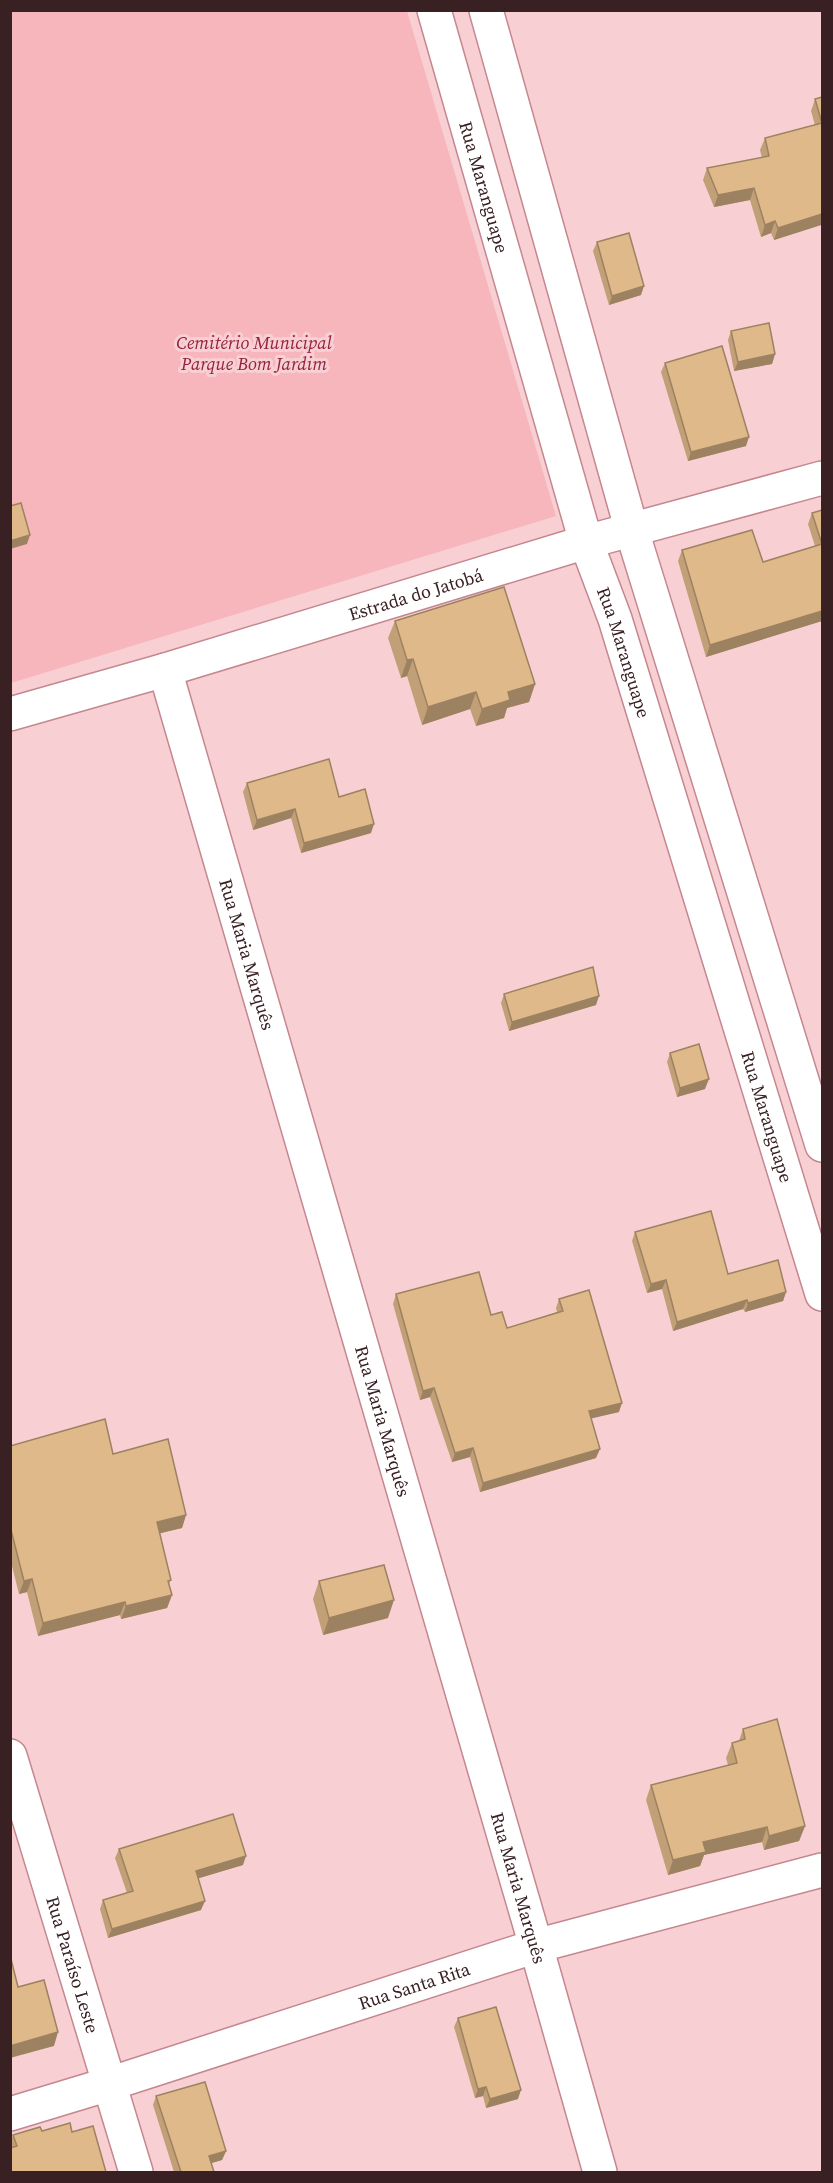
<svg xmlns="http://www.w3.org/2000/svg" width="833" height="2183" viewBox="0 0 833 2183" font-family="'Source Serif 4',serif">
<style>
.green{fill:#f7b5bc}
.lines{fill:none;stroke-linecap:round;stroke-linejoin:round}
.minor-casing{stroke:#c5878f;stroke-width:36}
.tertiary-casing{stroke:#c5878f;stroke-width:36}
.minor{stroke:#fff;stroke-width:33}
.tertiary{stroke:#fff;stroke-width:33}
.wall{fill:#c19f77}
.shaded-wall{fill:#9d8261}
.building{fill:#e0b98a;stroke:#9d8261;stroke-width:1.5}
.labels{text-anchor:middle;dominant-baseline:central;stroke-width:6;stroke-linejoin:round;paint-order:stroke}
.street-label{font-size:18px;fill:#382023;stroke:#f8d0d4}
.park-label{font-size:18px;font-style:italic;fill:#94213e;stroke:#f8d0d4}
</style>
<rect width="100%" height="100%" fill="#f8d0d4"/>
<!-- green -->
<path class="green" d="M11,11h396l149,505 -545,167z"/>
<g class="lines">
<defs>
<g id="minor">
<path id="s1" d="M434,10l152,532 29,77 207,675"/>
<path d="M486,10l146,521 190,614"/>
<path id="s2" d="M165,670l371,1276 64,226"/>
<path id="s3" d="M10,1756l126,416"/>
<path id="s4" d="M10,2114l99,-30 427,-138 286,-76"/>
</g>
<g id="tertiary">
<path id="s5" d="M10,714l155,-44 421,-128 236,-64"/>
</g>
</defs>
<!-- minor casing -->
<use href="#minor" class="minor-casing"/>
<!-- tertiary casing -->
<use href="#tertiary" class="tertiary-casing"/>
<!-- minor -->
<use href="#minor" class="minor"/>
<!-- tertiary -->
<use href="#tertiary" class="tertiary"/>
</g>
<!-- wall -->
<g class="wall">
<path d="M822,97v135l-1,-7 -47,15 -3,-7 -10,4 -11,-37 -36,7 -11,-27 4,-12 55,-10 -2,-8 5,-12 50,-13 -4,-14 4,-12z"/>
<path d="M597,242l44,53 -32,10 -16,-54z"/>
<path d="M731,331l44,23 -3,10 -38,7 -6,-31z"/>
<path d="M665,363l81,83 -58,15 -27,-89z"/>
<path d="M822,510v111l-116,36 -28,-96 4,-11 81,12 52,-16 -7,-22 4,-11z"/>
<path d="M395,621l140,63 -6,18 -22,6 -3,10 -28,8 -6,-17 -48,16 -15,-49 -6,2 -13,-40z"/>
<path d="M247,783l92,14 32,36 -70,20 -10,-35 -38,12 -10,-38z"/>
<path d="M504,994l92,11 -87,26 -8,-28z"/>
<path d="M670,1053l35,36 -28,8 -10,-35z"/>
<path d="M635,1232l93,42 58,18 -3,9 -38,11 -2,-3 -70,22 -11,-42 -15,4 -15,-52z"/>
<path d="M396,1294l95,21 16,13 50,-16 -1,-4 3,-9 60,113 -28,6 5,40 -116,34 -10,-35 -18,5 -22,-65 -10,3 -27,-96z"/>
<path d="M10,1446l103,8 73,61 -4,13 -22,5 11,47 -2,4 3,11 -5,13 -46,11 -1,-4 -82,21 -11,-44 -8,2 -9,-36z"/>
<path d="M319,1581l69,37 -65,17 -10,-36z"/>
<path d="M743,1729l62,97 -6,15 -35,9 -2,-8 -58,13 -4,11 -32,9 -22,-75 5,-15 77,-20 -2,-7 6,-15 7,-2z"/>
<path d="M119,1849l124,16 -45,13 3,32 -93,28 -8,-29 3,-9 24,-7 -12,-35z"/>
<path d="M458,2018l60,81 -32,9 -3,-12 -8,2 -21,-71z"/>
<path d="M156,2096l70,55 -4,9 -11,3 2,9h-39l-21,-67z"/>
<path d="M42,2131l30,1 -62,40v-29l3,-8z"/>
</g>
<!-- shaded-wall -->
<g class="shaded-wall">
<path d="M754,188l-4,12 -36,7 4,-12z"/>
<path d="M822,214v6l-1,5 -47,15 4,-12z"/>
<path d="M775,221l-4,12 -10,4 4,-12z"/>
<path d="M644,286l-3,9 -32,10 3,-9z"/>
<path d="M775,354l-3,10 -38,7 4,-9z"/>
<path d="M749,437l-3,9 -58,15 3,-9z"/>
<path d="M30,535l-3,9 -17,5v-8z"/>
<path d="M822,611v10l-116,36 4,-12z"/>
<path d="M413,659l-6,17 -6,2 6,-18z"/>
<path d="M535,684l-6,18 -22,6 -3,10 -28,8 6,-17 26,-17z"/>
<path d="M476,692l-6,17 -48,16 6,-18z"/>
<path d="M295,809l-4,9 -38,12 4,-10z"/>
<path d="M374,824l-3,9 -70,20 3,-10z"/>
<path d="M599,996l-3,9 -87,26 3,-9z"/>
<path d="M709,1079l-4,10 -28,8 3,-9z"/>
<path d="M666,1280l-4,9 -15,4 4,-9z"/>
<path d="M786,1292l-3,9 -38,11 3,-9z"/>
<path d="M747,1300l-4,9 -70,22 4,-9z"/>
<path d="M434,1388l-4,9 -10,3 3,-9z"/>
<path d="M622,1403l-3,9 -34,8 4,-9z"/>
<path d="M473,1448l-3,9 -18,5 3,-9z"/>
<path d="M600,1449l-4,9 -116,34 3,-9z"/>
<path d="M186,1515l-4,13 -29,7 4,-13z"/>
<path d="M32,1579l-5,13 -8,2 5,-13z"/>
<path d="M172,1595l-5,13 -46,11 5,-13z"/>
<path d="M394,1600l-6,18 -65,17 6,-17z"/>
<path d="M125,1602l-5,13 -82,21 5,-13z"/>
<path d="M805,1826l-6,15 -35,9 5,-14z"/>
<path d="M767,1827l-5,15 -58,13 -4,11 -32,9 5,-15 30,-18z"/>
<path d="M246,1856l-3,9 -50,15 3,-9z"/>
<path d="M205,1901l-4,9 -93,28 4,-9z"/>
<path d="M58,2032l-4,14 -44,12v-12z"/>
<path d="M486,2087l-3,9 -8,2 3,-9z"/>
<path d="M521,2090l-3,9 -32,9 4,-9z"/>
<path d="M226,2151l-4,9 -17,5 4,-9z"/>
</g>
<!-- building -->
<g class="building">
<path d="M822,97v117l-44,14 -3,-7 -10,4 -11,-37 -36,7 -11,-27 62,-12 -4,-18 57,-15 -7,-24z"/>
<path d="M629,233l15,53 -32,10 -15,-54z"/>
<path d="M769,323l6,31 -37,8 -7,-31z"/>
<path d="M722,346l27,91 -58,15 -26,-89z"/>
<path d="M21,503l9,32 -20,6v-35z"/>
<path d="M822,510v101l-112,34 -28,-95 70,-20 11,32 59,-18 -10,-31z"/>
<path d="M504,587l31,97 -27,8 2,8 -28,9 -6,-17 -48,15 -15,-48 -6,1 -12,-39z"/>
<path d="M329,759l10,38 26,-8 9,35 -70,19 -9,-34 -38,11 -10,-37z"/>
<path d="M593,967l6,29 -87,26 -8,-28z"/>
<path d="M699,1044l10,35 -29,9 -10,-35z"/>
<path d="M711,1211l17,63 50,-14 8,32 -38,11 -1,-3 -70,22 -11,-42 -15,4 -16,-52z"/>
<path d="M479,1272l12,43 11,-3 5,16 56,-17 -4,-12 30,-9 33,113 -33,8 11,38 -117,34 -10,-35 -18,5 -21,-65 -11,3 -27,-97z"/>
<path d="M105,1419l8,35 55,-15 18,76 -29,7 14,58 -3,1 4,14 -46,11 -1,-4 -82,21 -11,-44 -8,2 -14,-55v-80z"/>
<path d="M384,1565l10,35 -65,18 -10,-37z"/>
<path d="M777,1719l28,107 -36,10 -2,-9 -64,15 3,10 -33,8 -22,-75 86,-22 -5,-20 13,-4 -2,-10z"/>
<path d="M233,1814l13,42 -50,15 9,30 -93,28 -9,-29 30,-9 -14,-42z"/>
<path d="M10,1955l8,32 26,-7 14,52 -48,14z"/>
<path d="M496,2007l25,83 -31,9 -4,-12 -8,2 -20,-71z"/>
<path d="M205,2082l21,69 -17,5 5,16h-33l-25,-76z"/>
<path d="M70,2123l2,9 21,-6 13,46h-96v-24l7,-2 -4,-11 27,-8 2,4z"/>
</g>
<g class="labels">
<!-- street labels -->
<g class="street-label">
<text stroke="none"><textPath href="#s1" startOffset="184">Rua Maranguape</textPath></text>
<text stroke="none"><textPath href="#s5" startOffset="423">Estrada do Jatobá</textPath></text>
<text stroke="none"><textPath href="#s1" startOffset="670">Rua Maranguape</textPath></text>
<text stroke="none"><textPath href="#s2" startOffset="296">Rua Maria Marquês</textPath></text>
<text stroke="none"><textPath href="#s1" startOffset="1156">Rua Maranguape</textPath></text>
<text stroke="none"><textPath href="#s2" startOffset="782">Rua Maria Marquês</textPath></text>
<text stroke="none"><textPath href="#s2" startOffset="1268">Rua Maria Marquês</textPath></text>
<text stroke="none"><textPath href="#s3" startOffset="218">Rua Paraíso Leste</textPath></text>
<text stroke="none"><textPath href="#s4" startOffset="424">Rua Santa Rita</textPath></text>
</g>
<!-- park labels -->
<g class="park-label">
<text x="254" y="342">Cemitério Municipal<tspan x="254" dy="21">Parque Bom Jardim</tspan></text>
</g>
</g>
<!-- border -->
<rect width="833" height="2183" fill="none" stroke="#382023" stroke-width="24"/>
</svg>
